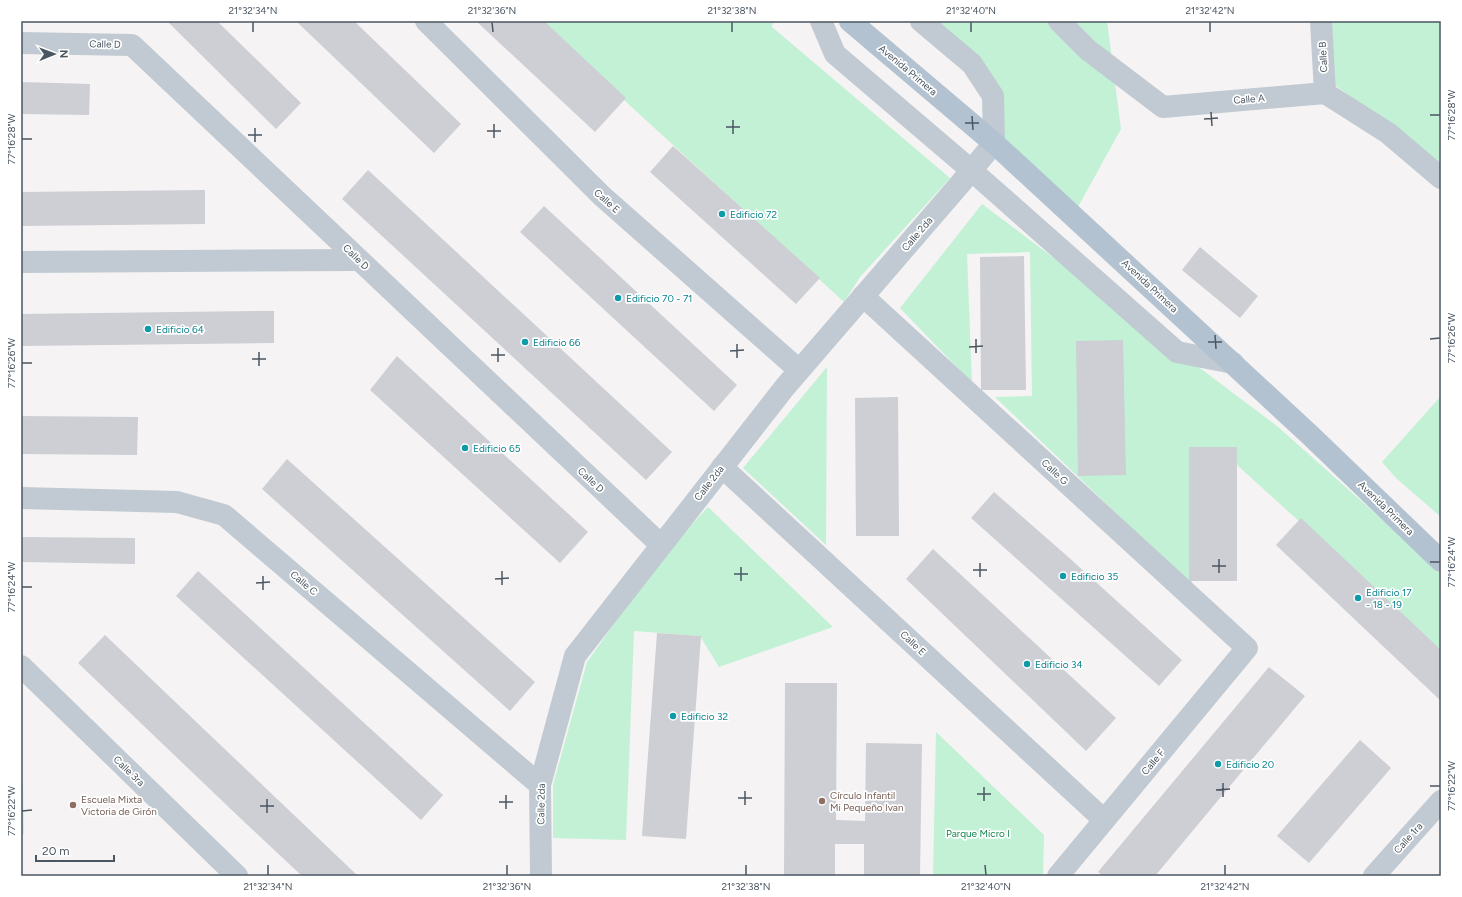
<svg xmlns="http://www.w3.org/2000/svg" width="1462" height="897" viewBox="0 0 1462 897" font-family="Figtree,sans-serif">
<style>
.green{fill:#c3f1d5}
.building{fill:#cdcfd5}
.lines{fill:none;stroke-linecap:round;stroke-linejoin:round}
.minor{stroke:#c1cad2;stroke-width:22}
.major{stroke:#b3c2d1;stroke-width:22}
.ticks{fill:none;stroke:#4a5661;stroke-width:1.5}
.culture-dot{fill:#0f9aa8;stroke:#fff;stroke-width:1.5}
.education-dot{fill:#8d6e63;stroke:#fff;stroke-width:1.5}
.labels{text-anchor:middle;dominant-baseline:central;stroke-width:3.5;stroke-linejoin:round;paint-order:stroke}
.street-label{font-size:10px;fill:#4a5661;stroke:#fff}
.culture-label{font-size:10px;fill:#0d838f;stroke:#fff;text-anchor:start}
.education-label{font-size:10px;fill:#785e54;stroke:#fff;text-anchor:start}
.park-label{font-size:10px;fill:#17864f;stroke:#fff}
.neatline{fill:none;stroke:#4a5661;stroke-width:1.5}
.ticks-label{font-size:10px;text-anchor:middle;fill:#4a5661}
</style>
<rect width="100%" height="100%" fill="#f5f3f3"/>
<!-- green -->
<g class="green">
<path d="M538,21h235l-1,6 178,151 -90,99 -16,25z"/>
<path d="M921,21h186l14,108 -48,87 -79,-73 -1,-47z"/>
<path d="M1329,21h112v144l-52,-40 -58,-43z"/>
<path d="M982,204l295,222 164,146v78l-204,-185 -45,-16v137l-197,-189 37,-1 -2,-144 -63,2 5,129 -72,-75z"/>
<path d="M827,367l-1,178 -83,-77z"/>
<path d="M1441,396v121l-45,-39 -14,-16z"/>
<path d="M708,507l125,120 -114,40 -19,-31 -66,-5 -8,209 -73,-2v-53l34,-123 75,-106z"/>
<path d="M936,732l108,103 -1,41h-110z"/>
<path d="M21,784h2l1,50h-3z"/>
</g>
<!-- building -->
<g class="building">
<path d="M167,21h50l84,82 -25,26z"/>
<path d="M296,21h58l107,103 -27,29z"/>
<path d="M476,21h68l82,77 -31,34z"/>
<path d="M21,82l69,2 -1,31 -68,-1z"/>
<path d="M673,146l147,132 -24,26 -146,-132z"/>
<path d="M368,170l304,282 -26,28 -304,-281z"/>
<path d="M205,190v34l-184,2v-34z"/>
<path d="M544,206l193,179 -23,26 -194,-179z"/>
<path d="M1200,247l58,49 -18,22 -58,-48z"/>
<path d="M1024,256l2,134h-45l-1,-133z"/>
<path d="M256,311h18v32l-253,3v-32z"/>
<path d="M1123,340l3,135 -48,1 -2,-135z"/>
<path d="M397,356l191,176 -28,31 -190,-173z"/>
<path d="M898,397l1,139h-43l-1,-138z"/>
<path d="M21,416l117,1 -1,38 -116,-1z"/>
<rect x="1189" y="447" width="48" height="134"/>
<path d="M287,459l248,223 -25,29 -248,-222z"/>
<path d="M994,492l72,63 116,105 -23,26 -188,-168z"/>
<path d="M1301,518l140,132v51l-165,-156z"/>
<path d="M21,537l114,1v26l-114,-2z"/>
<path d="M933,549l183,169 -30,33 -180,-172z"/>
<path d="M198,571l245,224 -22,25 -245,-224z"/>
<path d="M657,633l44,3 -15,203 -44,-3z"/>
<path d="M105,635l253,241h-56l-64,-60 -160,-153z"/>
<path d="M1269,667l36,29 -150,180h-52l-5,-4z"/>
<path d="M785,683h52l-1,137 29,1 1,-78 56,1 -2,132h-56v-32h-29v32h-51z"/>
<path d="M1360,740l31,28 -82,95 -32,-27z"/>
</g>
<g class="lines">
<!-- minor -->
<g class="minor">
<path d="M426,21l176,175 197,174"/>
<path d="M821,21l14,33 136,116 206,182 56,11"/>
<path d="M1059,21l29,29 75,57 162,-14 63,40 53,45"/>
<path d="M1321,21l4,72"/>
<path d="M21,43l111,2 529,500"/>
<path d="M21,262l337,-2"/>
<path d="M863,296l384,352 -189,228"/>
<path d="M722,467l382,353"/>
<path d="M21,498l156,4 47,13 316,270"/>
<path d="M21,666l216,210"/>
<path d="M541,876l-1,-91 35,-129 210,-269 175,-203 34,-41 -1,-47 -21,-32 -51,-43"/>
<path d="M1374,876l67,-75"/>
</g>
<!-- major -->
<path class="major" d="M850,21l144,122 316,292 131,126"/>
</g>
<!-- ticks -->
<path class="ticks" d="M253,22v10M492,22l1,10M732,22v10M971,22v10M1210,22v10M1211,112l1,14M1430,115h10M972,116l1,14M1204,119l14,-1M733,120v14M965,123h14M494,124v14M726,127h14M255,128v14M487,131h14M248,135h14M22,139h10M1215,335l1,14M976,339v14M1430,339l10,-1M1208,342h14M737,344v14M969,347l14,-1M498,348v14M730,351l14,-1M259,352v14M491,355h14M252,359h14M22,363h10M1219,559v14M1430,562h10M980,563v14M1212,566h14M741,567v14M973,570h14M502,571v14M734,574h14M263,576v14M495,579l14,-1M256,583l14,-1M22,587h10M1223,783v14M1430,786h10M984,787v14M1216,790l14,-1M745,791v14M977,794h14M506,795v14M738,798h14M267,799v14M499,802h14M260,806h14M22,811l10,-1M268,865v10M507,865v10M746,865v10M985,865l1,10M1225,865v10"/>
<!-- markers -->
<g class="culture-dot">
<circle cx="722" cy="214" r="4"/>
<circle cx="618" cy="298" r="4"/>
<circle cx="148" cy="329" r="4"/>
<circle cx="525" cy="342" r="4"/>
<circle cx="465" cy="448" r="4"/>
<circle cx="1063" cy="576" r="4"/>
<circle cx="1358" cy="598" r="4"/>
<circle cx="1027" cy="664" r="4"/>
<circle cx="673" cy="716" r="4"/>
<circle cx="1218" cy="764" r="4"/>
</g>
<g class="education-dot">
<circle cx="822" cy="801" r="4"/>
<circle cx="73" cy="805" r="4"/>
</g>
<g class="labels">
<!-- street labels -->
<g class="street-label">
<text transform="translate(105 44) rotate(1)">Calle D</text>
<text transform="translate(1323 57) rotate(-93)">Calle B</text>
<text transform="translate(908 70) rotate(40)">Avenida Primera</text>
<text transform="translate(1249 99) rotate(-5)">Calle A</text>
<text transform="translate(607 201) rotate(42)">Calle E</text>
<text transform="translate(917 234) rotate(-49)">Calle 2da</text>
<text transform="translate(356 257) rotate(44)">Calle D</text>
<text transform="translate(1150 286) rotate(43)">Avenida Primera</text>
<text transform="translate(1055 472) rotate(43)">Calle G</text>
<text transform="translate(591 480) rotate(43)">Calle D</text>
<text transform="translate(709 483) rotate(-52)">Calle 2da</text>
<text transform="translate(1386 508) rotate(44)">Avenida Primera</text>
<text transform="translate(304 583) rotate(40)">Calle C</text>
<text transform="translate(913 643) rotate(43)">Calle E</text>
<text transform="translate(1153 762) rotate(-50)">Calle F</text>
<text transform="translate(129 771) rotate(44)">Calle 3ra</text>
<text transform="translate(541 804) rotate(-89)">Calle 2da</text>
<text transform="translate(1408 838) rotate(-48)">Calle 1ra</text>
</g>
<!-- culture labels -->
<g class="culture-label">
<text x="730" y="214">Edificio 72</text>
<text x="626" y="298">Edificio 70 - 71</text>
<text x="156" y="329">Edificio 64</text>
<text x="533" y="342">Edificio 66</text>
<text x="473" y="448">Edificio 65</text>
<text x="1071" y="576">Edificio 35</text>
<text x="1366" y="592">Edificio 17<tspan x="1366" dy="12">- 18 - 19</tspan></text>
<text x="1035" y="664">Edificio 34</text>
<text x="681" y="716">Edificio 32</text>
<text x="1226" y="764">Edificio 20</text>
</g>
<!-- education labels -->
<g class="education-label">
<text x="830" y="795">Círculo Infantil<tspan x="830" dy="12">Mi Pequeño Ivan</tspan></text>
<text x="81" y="799">Escuela Mixta<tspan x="81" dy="12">Victoria de Girón</tspan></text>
</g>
<!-- park labels -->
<g class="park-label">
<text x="978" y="833">Parque Micro I</text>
</g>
</g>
<!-- border -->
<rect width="1462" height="897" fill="none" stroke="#ffffff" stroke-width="44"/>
<!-- north arrow -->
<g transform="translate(54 54) rotate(89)" stroke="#ffffff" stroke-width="3" paint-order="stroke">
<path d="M0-3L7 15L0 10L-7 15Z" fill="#4a5661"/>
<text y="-6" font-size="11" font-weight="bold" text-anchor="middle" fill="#4a5661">N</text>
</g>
<!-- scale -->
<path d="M36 855v6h78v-6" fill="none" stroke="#4a5661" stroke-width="2"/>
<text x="42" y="855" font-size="12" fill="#4a5661" stroke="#ffffff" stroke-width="3" paint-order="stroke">20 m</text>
<rect x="22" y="22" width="1418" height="853" class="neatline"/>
<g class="ticks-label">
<text x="253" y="14">21°32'34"N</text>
<text x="492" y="14">21°32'36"N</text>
<text x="732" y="14">21°32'38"N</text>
<text x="971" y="14">21°32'40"N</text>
<text x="1210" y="14">21°32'42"N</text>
<text transform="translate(1451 115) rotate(-90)" y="4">77°16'28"W</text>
<text transform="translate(11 139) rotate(-90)" y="4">77°16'28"W</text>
<text transform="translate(1451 338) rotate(-90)" y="4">77°16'26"W</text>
<text transform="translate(11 363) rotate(-90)" y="4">77°16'26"W</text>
<text transform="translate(1451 562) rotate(-90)" y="4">77°16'24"W</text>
<text transform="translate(11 587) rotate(-90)" y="4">77°16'24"W</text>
<text transform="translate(1451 786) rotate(-90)" y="4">77°16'22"W</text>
<text transform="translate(11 811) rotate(-90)" y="4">77°16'22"W</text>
<text x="268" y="890">21°32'34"N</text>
<text x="507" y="890">21°32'36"N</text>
<text x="746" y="890">21°32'38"N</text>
<text x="986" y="890">21°32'40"N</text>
<text x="1225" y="890">21°32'42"N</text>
</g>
</svg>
